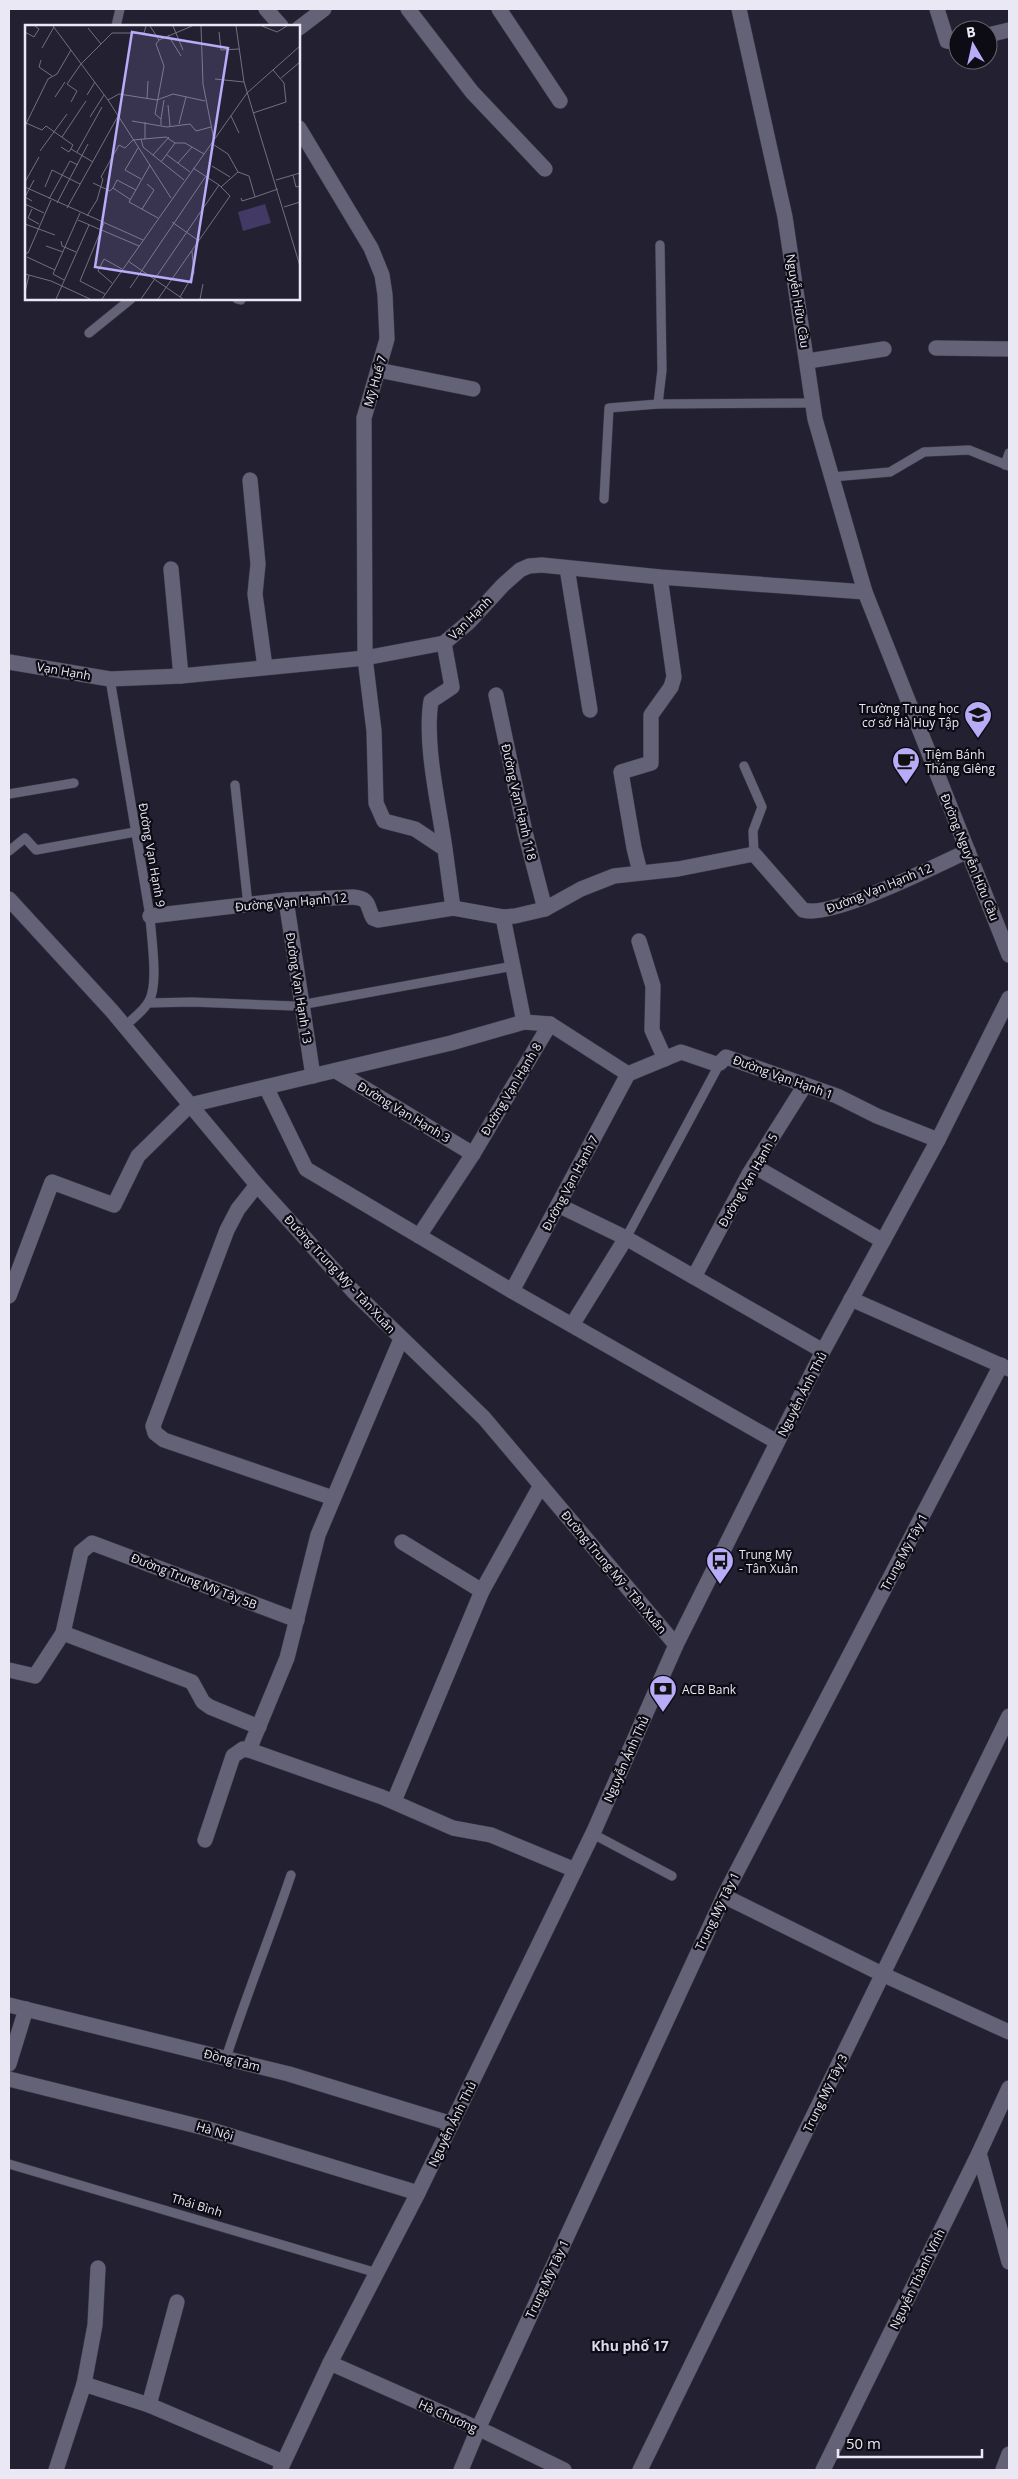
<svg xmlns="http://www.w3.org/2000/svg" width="1018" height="2479" viewBox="0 0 1018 2479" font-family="'Open Sans',sans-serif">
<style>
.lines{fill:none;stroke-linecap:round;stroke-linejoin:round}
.service-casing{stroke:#3d3b49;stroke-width:10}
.minor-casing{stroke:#3d3b49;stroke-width:16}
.tertiary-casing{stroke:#3d3b49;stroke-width:16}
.secondary-casing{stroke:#3d3b49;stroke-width:16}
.service{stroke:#646276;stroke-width:9}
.minor{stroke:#646276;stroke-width:15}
.tertiary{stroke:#646276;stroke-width:15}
.secondary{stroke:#646276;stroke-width:15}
.labels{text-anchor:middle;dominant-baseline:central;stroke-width:4.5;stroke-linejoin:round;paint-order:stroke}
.street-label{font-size:12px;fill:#e9e8f4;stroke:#0d0b13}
.poi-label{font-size:12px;fill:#e9e8f4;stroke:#0d0b13;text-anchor:start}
.neighbourhood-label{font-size:14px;font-weight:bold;fill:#dbd8ef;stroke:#0d0b13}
.inset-road{fill:none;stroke:#727080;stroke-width:1}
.view{fill:#b8abf7;fill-opacity:0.15;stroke:#b8abf7;stroke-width:2.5}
.inset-edge{fill:none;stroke:#e9e8f4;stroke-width:2.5}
</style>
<rect width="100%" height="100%" fill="#232032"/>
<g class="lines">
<defs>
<g id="service">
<path d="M116,26l4,-17"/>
<path d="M660,245l2,125 -4,34 155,-1"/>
<path d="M237,299l4,1"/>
<path d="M89,333l42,-34"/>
<path d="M1005,465l4,-12"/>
<path d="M832,477l58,-5 34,-20 45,-2 40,16"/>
<path d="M604,499l5,-91 49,-4"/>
<path d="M110,679l40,237c1,21 9,68 -1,85 -5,10 -17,18 -24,25"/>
<path d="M744,766l18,41 -9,24 1,23"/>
<path d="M235,785l13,120"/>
<path d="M9,794l65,-11"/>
<path d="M9,851l16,-13 11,12 99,-18"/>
<path d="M148,1003l44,-1 103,4 218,-40"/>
<path d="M626,1238l94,-175"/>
<path d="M593,1834l79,42"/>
<path d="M226,2058c20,-62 44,-121 65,-183"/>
<path d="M9,2164l368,109"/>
</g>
<g id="minor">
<path d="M266,9l15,17"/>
<path d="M408,9l64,83 73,77"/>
<path d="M499,9l61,92"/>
<path d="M739,9l46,208 30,202 50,173 144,363"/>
<path d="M937,9l10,32 11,2"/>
<path d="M299,28l25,-19"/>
<path d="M988,35l21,-5"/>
<path d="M299,128l72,120 11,27 3,20 2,44 -23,79 1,240 9,73 2,72 8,18 31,8 30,20 8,59"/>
<path d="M936,348l73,1"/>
<path d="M808,361l76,-12"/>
<path d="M378,370l95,19"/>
<path d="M250,480l8,84 -3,30 10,73"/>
<path d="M567,568l23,142"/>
<path d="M171,569l10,107"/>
<path d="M444,643l8,44 -21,14c-7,43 8,104 14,148"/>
<path d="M9,662l101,17 71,-3 184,-18 79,-15 25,-21 34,-37 17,-15 9,-4 13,-1 118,12 205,15"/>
<path d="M496,695l29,137 20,77"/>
<path d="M640,872l-6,-24 -13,-76 30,-9v-48l20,-28 3,-10 -14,-100"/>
<path d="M286,900l27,176"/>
<path d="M150,916l136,-16 67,-3c18,2 13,8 20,21l5,2 75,-12 50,9 12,-1 30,-7 36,-20 33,-13 64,-7 76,-15 49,56c28,9 134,-45 165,-59"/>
<path d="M503,917l21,105"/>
<path d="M639,941l14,45 -1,44 13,29"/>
<path d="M336,1071l137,83"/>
<path d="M628,1074l53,-22 35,12 4,-1 6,-6 111,39 40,20 61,24"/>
<path d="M266,1087l40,82 206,122 265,151"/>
<path d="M754,1166l129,75"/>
<path d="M257,1185l-19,24 -11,21 -74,196 2,7 9,7 169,58"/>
<path d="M558,1205l68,33 197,113"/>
<path d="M419,1236l54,-82 77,-130"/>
<path d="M694,1277l55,-103 56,-89"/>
<path d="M512,1291l116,-217"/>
<path d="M9,1296l43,-114 62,23 24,-49 52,-51 261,-62 73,-21 26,2 78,50"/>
<path d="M851,1299l158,70"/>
<path d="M572,1325l54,-87"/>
<path d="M401,1339l-83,196 -31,123 -38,92 133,47 71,31 38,7 84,35"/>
<path d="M482,1591l59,-106"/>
<path d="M63,1633l129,49 11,20 7,5 49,20"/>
<path d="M9,1670l26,6 28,-43 18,-81 11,-9 205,77"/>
<path d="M394,1801l88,-210 -80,-49"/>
<path d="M205,1840l28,-84 10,-7 6,1"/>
<path d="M724,1896l160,79 125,57"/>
<path d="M9,2005l280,69 163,50"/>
<path d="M9,2064l17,-55"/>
<path d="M9,2079l196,49 213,65"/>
<path d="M979,2153l30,109"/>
<path d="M330,2363l158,70 76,37"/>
<path d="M84,2384l11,-59 3,-57"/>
<path d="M149,2405l28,-103"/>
<path d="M56,2470l28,-86 65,21 134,57"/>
<path d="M461,2470l17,-41 246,-533 277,-531"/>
<path d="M640,2470l369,-754"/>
<path d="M823,2470l156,-317 30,-65"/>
<path d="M1003,2470l6,-16"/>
</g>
<path id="tertiary" d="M9,899l103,112 145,174 96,106 131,127 192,227"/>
<path id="secondary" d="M280,2470l50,-107 88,-170 176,-362 82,-186 147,-294 115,-211 71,-142"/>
</defs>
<!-- service casing -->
<use href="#service" class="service-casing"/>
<!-- minor casing -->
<use href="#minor" class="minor-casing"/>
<!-- tertiary casing -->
<use href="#tertiary" class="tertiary-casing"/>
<!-- secondary casing -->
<use href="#secondary" class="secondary-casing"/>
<!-- service -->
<use href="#service" class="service"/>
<!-- minor -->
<use href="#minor" class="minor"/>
<!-- tertiary -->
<use href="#tertiary" class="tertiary"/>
<!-- secondary -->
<use href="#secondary" class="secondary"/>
</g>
<!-- icons -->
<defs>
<symbol id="school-pin" viewBox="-11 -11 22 30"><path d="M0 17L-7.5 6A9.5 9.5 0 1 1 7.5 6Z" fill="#b8abf7" stroke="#0d0b13"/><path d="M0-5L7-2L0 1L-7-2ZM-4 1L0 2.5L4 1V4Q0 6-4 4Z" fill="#111"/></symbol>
<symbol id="cafe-pin" viewBox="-11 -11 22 30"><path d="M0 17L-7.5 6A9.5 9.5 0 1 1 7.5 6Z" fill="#b8abf7" stroke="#0d0b13"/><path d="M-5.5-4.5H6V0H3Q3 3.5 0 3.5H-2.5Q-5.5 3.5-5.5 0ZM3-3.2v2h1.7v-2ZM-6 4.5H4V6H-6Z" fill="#111"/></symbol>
<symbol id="bus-pin" viewBox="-11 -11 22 30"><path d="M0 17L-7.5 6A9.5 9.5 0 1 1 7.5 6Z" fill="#b8abf7" stroke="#0d0b13"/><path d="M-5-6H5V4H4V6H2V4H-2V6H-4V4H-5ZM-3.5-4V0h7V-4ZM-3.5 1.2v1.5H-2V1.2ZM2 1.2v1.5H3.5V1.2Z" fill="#111"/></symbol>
<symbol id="bank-pin" viewBox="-11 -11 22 30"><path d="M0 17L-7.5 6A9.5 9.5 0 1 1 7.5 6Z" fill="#b8abf7" stroke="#0d0b13"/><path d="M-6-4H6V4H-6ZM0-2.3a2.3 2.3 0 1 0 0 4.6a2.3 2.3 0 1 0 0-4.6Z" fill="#111"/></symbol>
</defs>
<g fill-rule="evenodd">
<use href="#school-pin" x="962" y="699" width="32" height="43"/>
<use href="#cafe-pin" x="890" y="745" width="32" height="43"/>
<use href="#bus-pin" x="704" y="1545" width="32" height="43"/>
<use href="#bank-pin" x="647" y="1673" width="32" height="43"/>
</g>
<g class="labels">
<!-- street labels -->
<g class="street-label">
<text transform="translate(798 301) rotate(81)">Nguyễn Hữu Cầu</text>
<text transform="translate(375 381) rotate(-74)">Mỹ Huế 7</text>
<text transform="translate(470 618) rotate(-45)">Vạn Hạnh</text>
<text transform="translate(64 671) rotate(10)">Vạn Hạnh</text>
<text transform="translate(519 802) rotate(77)">Đường Vạn Hạnh 118</text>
<text transform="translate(152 855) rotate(80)">Đường Vạn Hạnh 9</text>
<text transform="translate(970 857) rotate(68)">Đường Nguyễn Hữu Cầu</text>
<text transform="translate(879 888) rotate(-22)">Đường Vạn Hạnh 12</text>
<text transform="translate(291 902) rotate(-5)">Đường Vạn Hạnh 12</text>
<text transform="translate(299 988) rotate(81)">Đường Vạn Hạnh 13</text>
<text transform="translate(783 1077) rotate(20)">Đường Vạn Hạnh 1</text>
<text transform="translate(511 1089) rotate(-59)">Đường Vạn Hạnh 8</text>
<text transform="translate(404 1112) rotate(31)">Đường Vạn Hạnh 3</text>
<text transform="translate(748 1180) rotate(-60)">Đường Vạn Hạnh 5</text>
<text transform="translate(570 1183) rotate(-62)">Đường Vạn Hạnh 7</text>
<text transform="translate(340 1274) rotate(47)">Đường Trung Mỹ - Tân Xuân</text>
<text transform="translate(802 1394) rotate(-63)">Nguyễn Ảnh Thủ</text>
<text transform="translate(904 1552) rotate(-62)">Trung Mỹ Tây 1</text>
<text transform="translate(614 1572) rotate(50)">Đường Trung Mỹ - Tân Xuân</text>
<text transform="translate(194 1581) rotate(21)">Đường Trung Mỹ Tây 5B</text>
<text transform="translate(626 1759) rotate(-66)">Nguyễn Ảnh Thủ</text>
<text transform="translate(717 1911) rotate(-64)">Trung Mỹ Tây 1</text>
<text transform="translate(232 2060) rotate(14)">Đồng Tâm</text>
<text transform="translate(825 2093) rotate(-64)">Trung Mỹ Tây 3</text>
<text transform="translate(452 2124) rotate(-64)">Nguyễn Ảnh Thủ</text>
<text transform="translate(215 2131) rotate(16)">Hà Nội</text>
<text transform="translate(197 2205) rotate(17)">Thái Bình</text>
<text transform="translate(547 2279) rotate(-65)">Trung Mỹ Tây 1</text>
<text transform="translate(917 2279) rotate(-64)">Nguyễn Thành Vĩnh</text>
<text transform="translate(448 2416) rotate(24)">Hà Chương</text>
</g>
<!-- poi labels -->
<g class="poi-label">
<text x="959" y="708" text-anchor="end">Trường Trung học<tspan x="959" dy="14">cơ sở Hà Huy Tập</tspan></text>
<text x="925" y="754">Tiệm Bánh<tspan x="925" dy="14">Tháng Giêng</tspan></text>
<text x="739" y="1554">Trung Mỹ<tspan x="739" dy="14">- Tân Xuân</tspan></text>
<text x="682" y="1689">ACB Bank</text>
</g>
<!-- neighbourhood labels -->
<g class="neighbourhood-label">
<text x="630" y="2345">Khu phố 17</text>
</g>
</g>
<!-- overview -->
<g transform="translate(25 25)">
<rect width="275" height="275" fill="#232032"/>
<path d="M240,179l6,19 -28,8 -5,-19z" fill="#423964"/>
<path class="inset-road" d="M28,1l55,74 63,98M125,1l9,14M148,1l10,24M176,1l2,58 11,56M211,1l8,56 56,184M237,1l15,6 10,-6M63,3l13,16M0,7l9,5 5,-8 -4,-3M194,7l2,18 18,-1M143,10l13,21M134,15l-3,4 8,22 -9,48 6,5v6M134,15l33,-14M17,23l12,-21M16,35l-2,7 13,9M56,39l31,-31h32l2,-7M256,53l19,-16M190,54l29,3M62,70l8,-13M30,72l10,-15M122,74l1,-18M83,75l11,-6 38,6 16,-6 32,7M46,77l6,-11 -10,-7 14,-20M143,80l2,21M228,88l33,-11 -2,-19 -11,-13M206,91l8,17M65,92l14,-22M136,94l3,-19M107,96l35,6 23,-3 6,7 15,-4M1,98l16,7 4,-4 27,19 -4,7 -8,-5M154,99l7,-27M0,101l23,-47 9,-5 14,-24M37,112l24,-36M116,114l2,8 41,33M120,114v-17M150,118h10l19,11M186,118l17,11 10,18M113,123l-13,22 16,9M46,124l22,13M15,126l27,-37M52,127l25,-45M128,130l16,-18M142,130l23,17M136,137l14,-19M153,138l14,-16M125,140l-21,37 29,16M187,141l18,11M168,143l26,17M268,150l3,12 4,-1M251,155l24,-7M0,157l14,-25M68,158l17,8 3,-3M0,162l118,53M20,162l7,-17 28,14M196,162l17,-15 11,4 6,21 23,-8M88,163l4,-8 19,10M88,163l18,12M216,173l1,3 13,-4M24,174l21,-38 8,4M7,176l-7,-4 9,-17M32,178l31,-59M0,179l19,9M259,182l16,-5M42,183l51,-92M7,184l-4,9 11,6M117,184l12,-19 -7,-6M62,191l10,-16 6,-21 -2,-2 18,-32 6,3 8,-8 33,-3 9,6M53,195l61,26M147,197l27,19M79,198l-24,58 25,13M0,199l30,11M36,216l1,5 14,6M21,221l17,6M0,228h3l23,-53M2,232l28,13M103,236l55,38M0,249l26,7 39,18M39,255l-11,-6 27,-61M87,258l-14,-12 6,-12 18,10M105,263l76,-112M0,267l4,-17M155,272l14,-24 -2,-22M31,274l33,-74M77,274l145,-206 53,-47M116,274l78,-114 11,11 -72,103M175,274l3,-15"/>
<path class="view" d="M107,7l96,16 -37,234 -96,-15z"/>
<rect width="275" height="275" class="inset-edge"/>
</g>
<!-- border -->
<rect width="1018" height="2479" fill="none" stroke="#e9e8f4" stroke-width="20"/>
<!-- north arrow -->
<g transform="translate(973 45) rotate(351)"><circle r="24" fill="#0d0b13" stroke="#65636d"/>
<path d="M0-4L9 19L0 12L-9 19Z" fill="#b8abf7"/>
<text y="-8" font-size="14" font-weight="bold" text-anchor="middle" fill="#e9e8f4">B</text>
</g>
<!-- scale -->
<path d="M838 2449v8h144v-8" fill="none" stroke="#e9e8f4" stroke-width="2.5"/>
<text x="846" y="2449" font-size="15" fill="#e9e8f4" stroke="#0d0b13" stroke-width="4" paint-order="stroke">50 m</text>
</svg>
